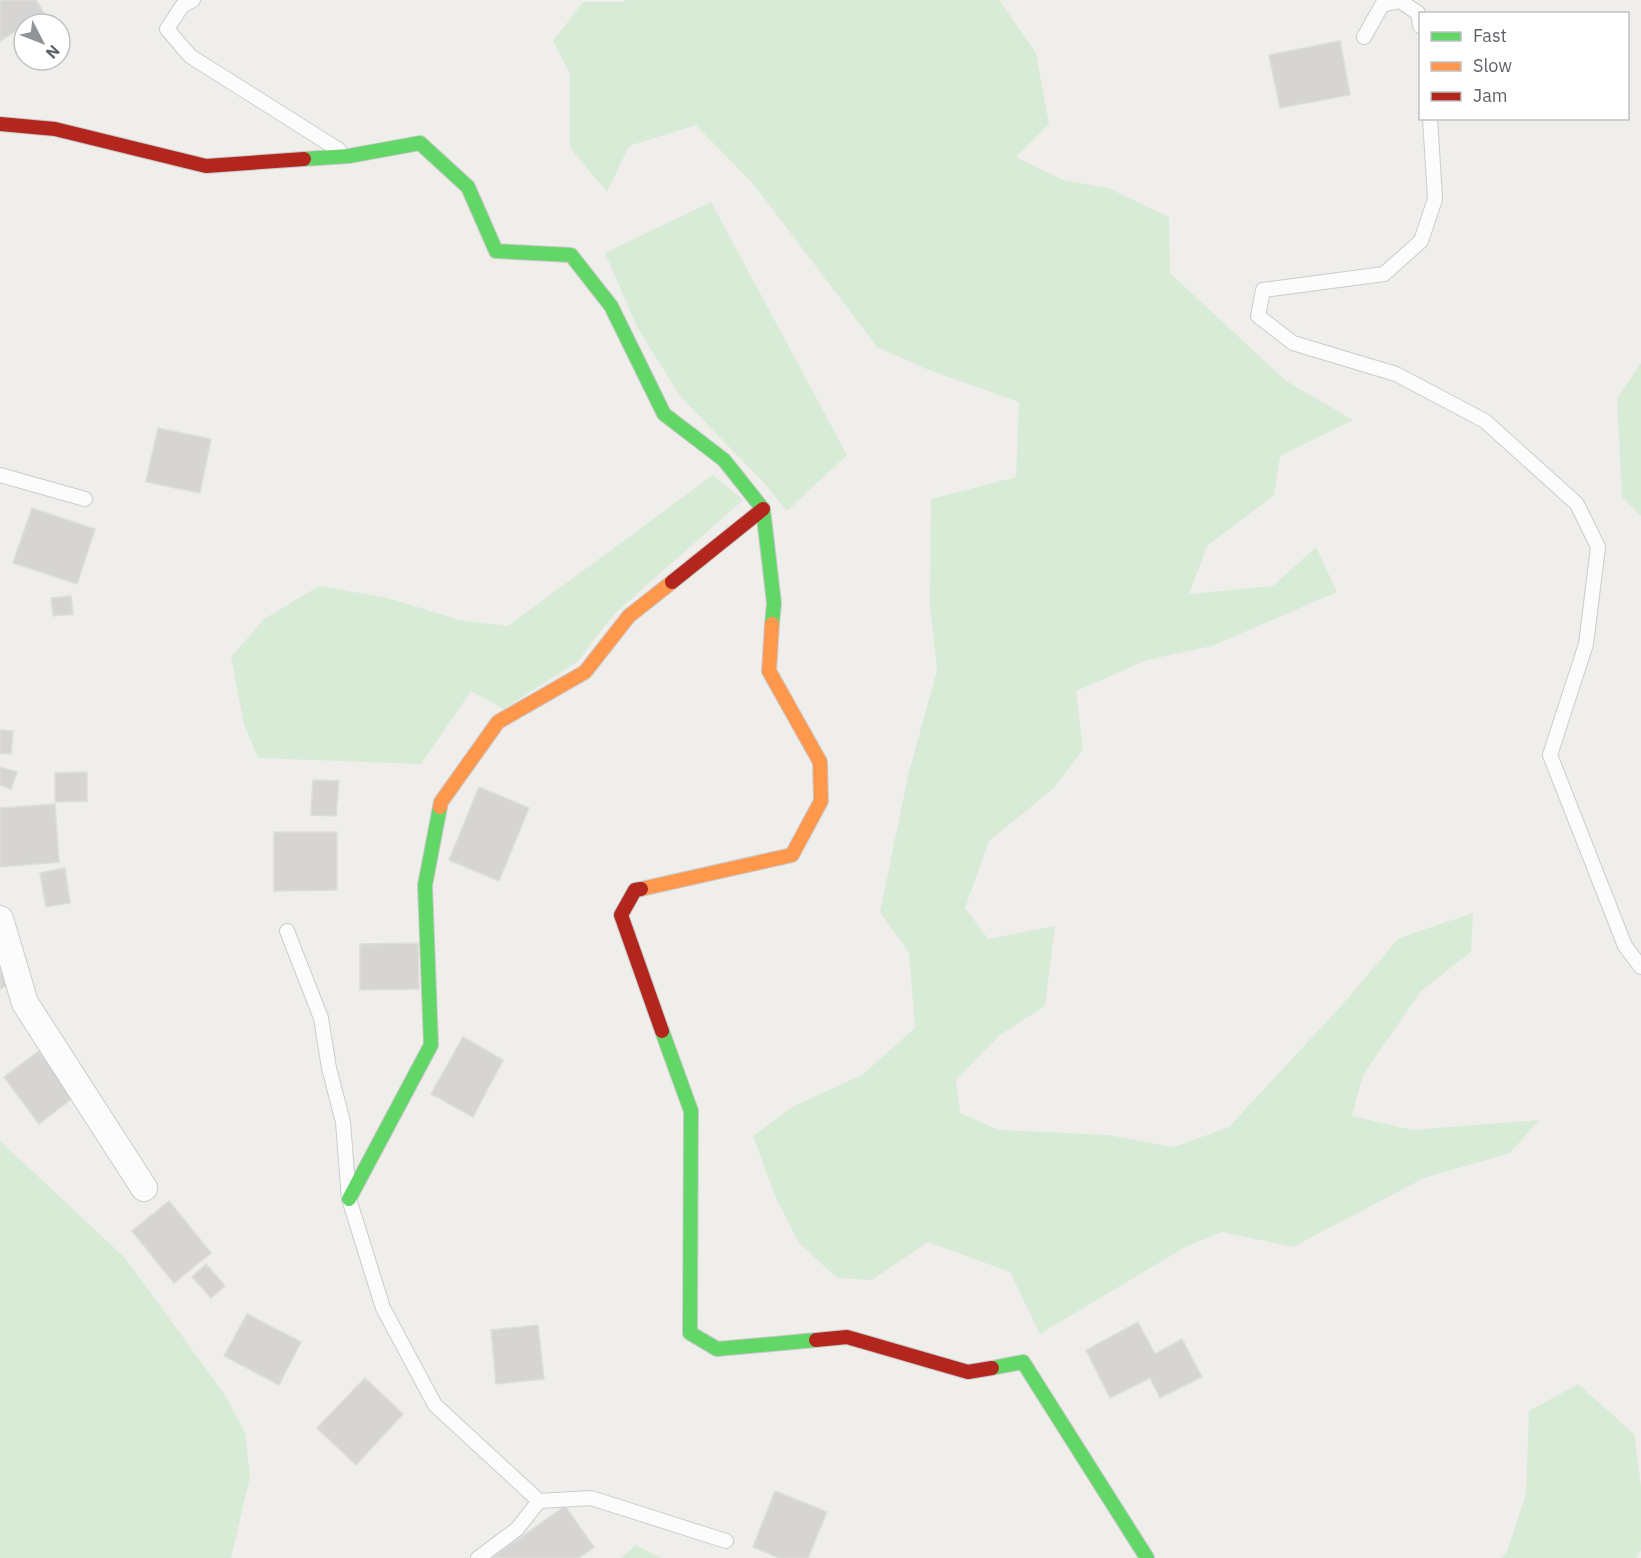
<svg xmlns="http://www.w3.org/2000/svg" width="1641" height="1558" viewBox="0 0 1641 1558" font-family="'IBM Plex Sans',sans-serif">
<style>
.green{fill:#d8ebd6}
.building{fill:#d6d5d3;stroke:#deddd9;stroke-width:1.5}
.lines{fill:none;stroke-linecap:round;stroke-linejoin:round}
.lane-casing{stroke:#cbcccc;stroke-width:16}
.street-casing{stroke:#cbcccc;stroke-width:28}
.fast-casing{stroke:#cacacb;stroke-width:16}
.slow-casing{stroke:#cacacb;stroke-width:16}
.jam-casing{stroke:#cacacb;stroke-width:16}
.lane{stroke:#fdfcfc;stroke-width:14}
.street{stroke:#fdfcfc;stroke-width:26}
.fast{stroke:#63d668;stroke-width:14}
.slow{stroke:#ff974d;stroke-width:14}
.jam{stroke:#b3261e;stroke-width:14}
</style>
<rect width="100%" height="100%" fill="#efeeea"/>
<!-- green -->
<g class="green">
<path d="M625,0h374l37,53 13,71 -33,33 47,23 45,8 61,29 1,56 116,108 67,39 -73,36 -6,39 -67,51 -18,48 84,-8 43,-39 21,45 -125,54 -65,14 -71,31 7,58 -30,40 -64,52 -24,67 23,31 67,-13 -10,80 -45,29 -44,45 4,33 39,17 109,5 66,12 55,-20 113,-122 57,-67 74,-25 -2,39 -50,39 -58,84 -11,41 60,14 127,-10 -29,33 -86,25 -131,69 -71,-15 -35,14 -147,88 -30,-62 -82,-30 -56,38 -35,-2 -38,-35 -24,-47 -22,-60 41,-30 68,-31 53,-47 -6,-75 -29,-41 28,-136 29,-106 -7,-65 1,-106 85,-22 3,-75 -95,-34 -47,-21 -122,-161 -59,-61 -67,21 -22,46 -37,-44v-74l-17,-33 30,-39h41z"/>
<path d="M711,202l136,253 -60,56 -21,-26 -86,-89 -43,-69 -32,-74z"/>
<path d="M1641,363v153l-19,-19 -5,-98z"/>
<path d="M713,475l30,25 -129,114 -36,47 -74,48 -33,-18 -50,73 -163,-6 -14,-34 -13,-67 33,-38 55,-33 69,12 71,22 49,6z"/>
<path d="M0,1141l125,117 100,137 20,38 5,44 -19,81h-231z"/>
<path d="M1578,1384l56,50 7,53v63l-5,8h-135l6,-6 19,-59 3,-82z"/>
<path d="M636,1545l25,13h-40z"/>
</g>
<!-- building -->
<g class="building">
<path d="M0,0h36l8,13 -44,28z"/>
<path d="M1340,41l10,54 -70,13 -11,-53z"/>
<path d="M158,428l53,11 -11,54 -54,-11z"/>
<path d="M32,508l63,21 -18,55 -64,-21z"/>
<path d="M71,596l2,18 -20,2 -2,-18z"/>
<path d="M0,730l13,1 -2,23 -11,-1z"/>
<path d="M0,767l17,5 -6,17 -11,-4z"/>
<path d="M87,772v29l-32,1v-29z"/>
<path d="M313,780l26,1 -3,35 -25,-1z"/>
<path d="M479,787l50,21 -30,73 -50,-21z"/>
<path d="M55,804l4,58 -59,5v-59z"/>
<path d="M274,832h63v58l-63,1z"/>
<path d="M65,868l5,35 -24,4 -6,-34z"/>
<path d="M418,943l1,46 -59,1v-46z"/>
<path d="M0,957l13,25 -13,7z"/>
<path d="M463,1037l40,23 -30,57 -42,-23z"/>
<path d="M39,1051l35,46 -35,27 -35,-47z"/>
<path d="M169,1201l42,52 -37,30 -42,-52z"/>
<path d="M206,1264l19,22 -14,12 -19,-21z"/>
<path d="M247,1314l54,28 -22,43 -55,-29z"/>
<path d="M1138,1322l17,32 27,-15 20,38 -42,21 -10,-20 -40,20 -24,-48z"/>
<path d="M538,1325l6,54 -48,5 -5,-54z"/>
<path d="M365,1378l38,36 -47,51 -39,-37z"/>
<path d="M775,1491l52,21 -19,46h-29l-26,-11z"/>
<path d="M565,1506l29,41 -15,11h-87z"/>
</g>
<g class="lines">
<defs>
<g id="lane">
<path d="M193,0l-11,6 -15,23 23,27 149,94"/>
<path d="M1364,37l18,-32 18,-4 18,12 2,13"/>
<path d="M1430,118l5,81 -14,42 -37,33 -121,16 -5,26 35,27 103,31 89,47 92,83 21,43 -12,97 -36,111 75,191 16,21"/>
<path d="M0,475l85,24"/>
<path d="M287,931l34,87 8,50 14,54 6,77 34,109 52,97 104,96 -22,28 -39,29"/>
<path d="M539,1501l52,-3 135,43"/>
</g>
<path id="street" d="M0,919l25,84 119,185"/>
<g id="fast">
<path d="M304,159l45,-3 71,-13 48,44 28,64 75,4 40,51 53,108 60,46 39,49 11,94 -2,21"/>
<path d="M662,1031l29,80 -1,222 27,16 99,-9"/>
<path d="M349,1199l82,-154 -6,-160 15,-78"/>
<path d="M992,1368l31,-6 124,196"/>
</g>
<g id="slow">
<path d="M440,807l1,-5 57,-80 87,-50 44,-56 43,-34"/>
<path d="M641,889l151,-34 29,-54 -1,-39 -51,-91 3,-47"/>
</g>
<g id="jam">
<path d="M0,124l55,5 151,37 98,-7"/>
<path d="M672,582l91,-73"/>
<path d="M641,889l-6,1 -14,25 41,116"/>
<path d="M816,1340l31,-3 121,35 24,-4"/>
</g>
</defs>
<!-- lane casing -->
<use href="#lane" class="lane-casing"/>
<!-- street casing -->
<use href="#street" class="street-casing"/>
<!-- fast casing -->
<use href="#fast" class="fast-casing"/>
<!-- slow casing -->
<use href="#slow" class="slow-casing"/>
<!-- jam casing -->
<use href="#jam" class="jam-casing"/>
<!-- lane -->
<use href="#lane" class="lane"/>
<!-- street -->
<use href="#street" class="street"/>
<!-- fast -->
<use href="#fast" class="fast"/>
<!-- slow -->
<use href="#slow" class="slow"/>
<!-- jam -->
<use href="#jam" class="jam"/>
</g>
<!-- legend -->
<rect x="1419" y="12" width="210" height="108" fill="#ffffff" stroke="#bfc1c3" stroke-width="1.5"/>
<rect x="1431" y="32" width="30" height="9" fill="#63d668" stroke="#bfc1c3" stroke-width="1.5"/>
<text x="1473" y="42" font-size="18" fill="#5f6368">Fast</text>
<rect x="1431" y="62" width="30" height="9" fill="#ff974d" stroke="#bfc1c3" stroke-width="1.5"/>
<text x="1473" y="72" font-size="18" fill="#5f6368">Slow</text>
<rect x="1431" y="92" width="30" height="9" fill="#b3261e" stroke="#bfc1c3" stroke-width="1.5"/>
<text x="1473" y="102" font-size="18" fill="#5f6368">Jam</text>
<!-- north arrow -->
<g transform="translate(42 42) rotate(132)"><circle r="28" fill="#ffffff" stroke="#bfc1c3" stroke-width="1.5"/>
<path d="M0-4.5L10 22L0 15L-10 22Z" fill="#919496"/>
<text y="-9" font-size="16" font-weight="bold" text-anchor="middle" fill="#5f6368">N</text>
</g>
</svg>
